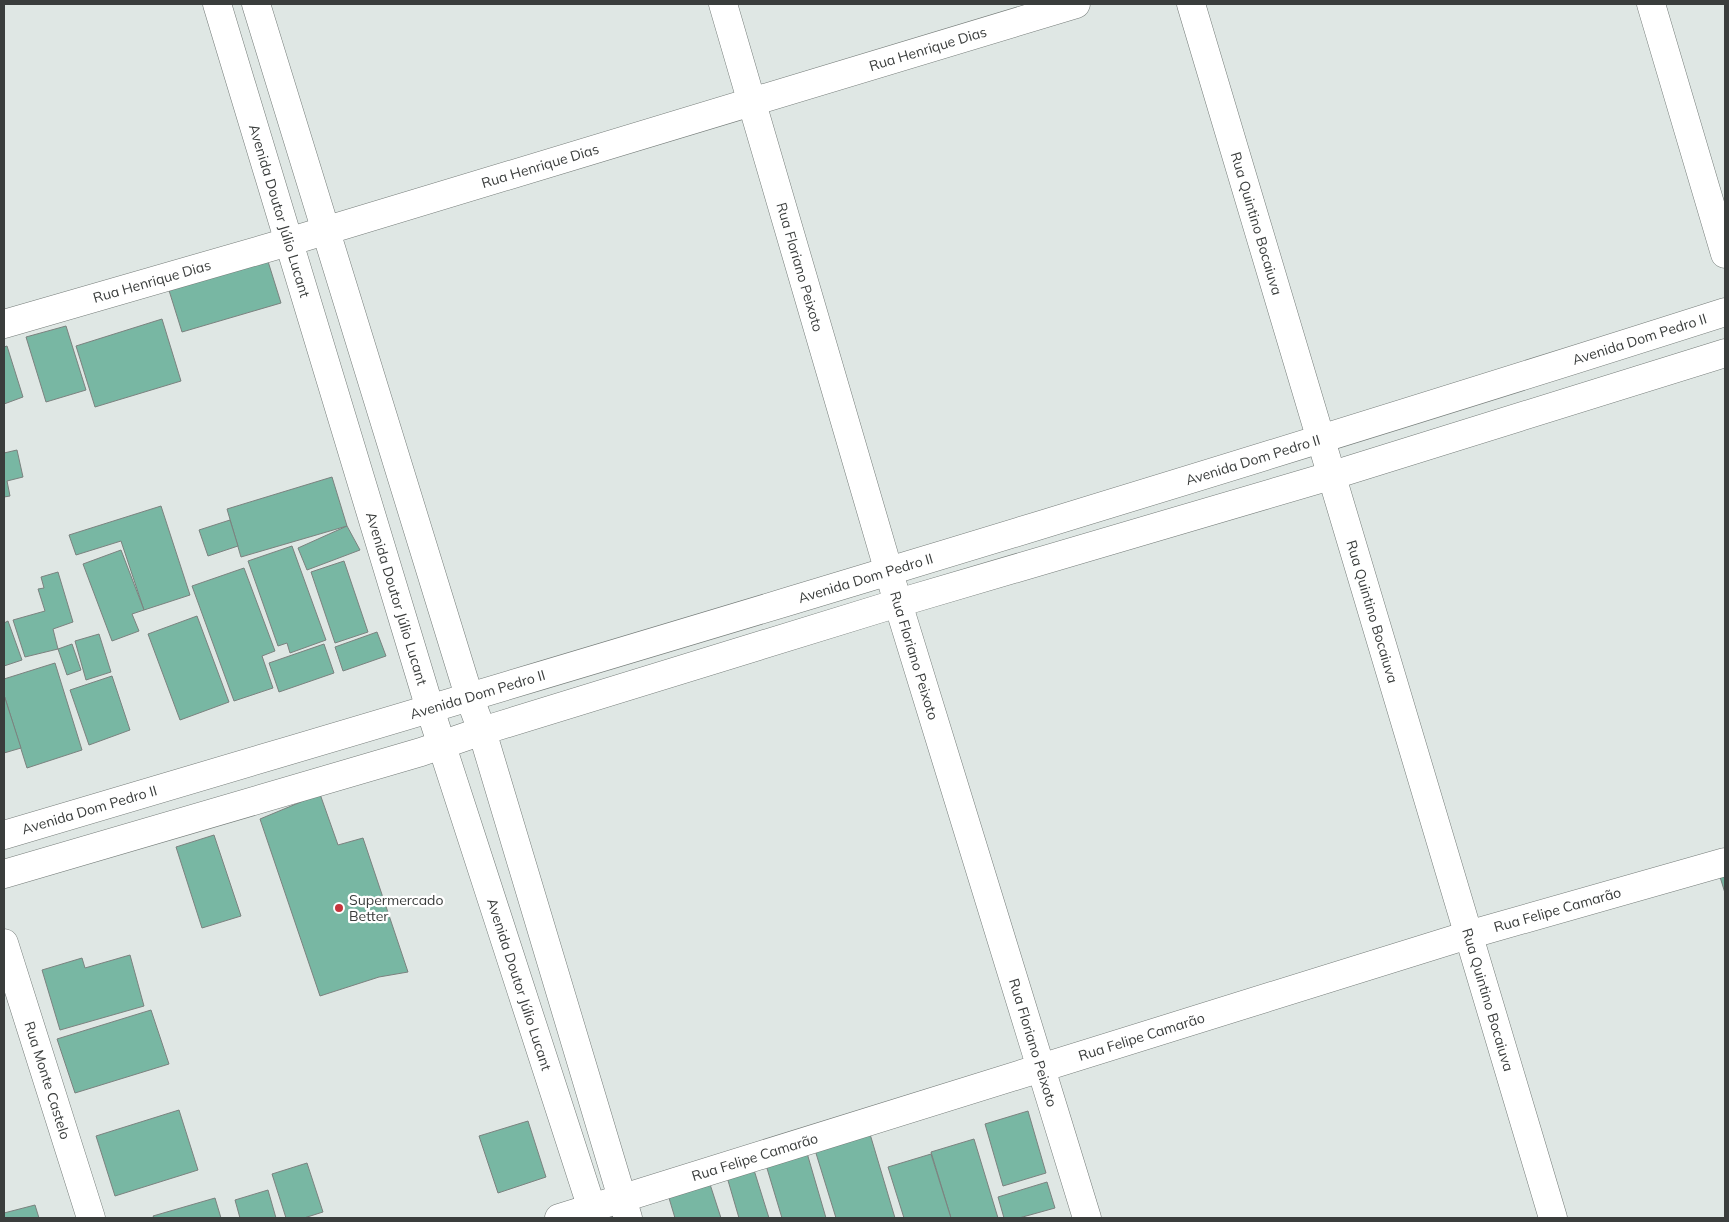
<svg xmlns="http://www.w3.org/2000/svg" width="1729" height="1222" viewBox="0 0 1729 1222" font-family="Mulish,sans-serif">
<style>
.building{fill:#78b7a3;stroke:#7b827f}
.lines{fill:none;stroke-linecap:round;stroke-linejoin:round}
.minor-casing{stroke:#747b78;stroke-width:29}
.minor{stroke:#fff;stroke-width:28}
.poi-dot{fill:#c5353d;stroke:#fff;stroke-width:2}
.labels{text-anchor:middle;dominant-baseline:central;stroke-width:4.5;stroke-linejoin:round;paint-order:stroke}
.street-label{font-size:14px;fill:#3a3d3c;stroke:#fff}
.poi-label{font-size:14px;fill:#3a3d3c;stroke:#fff;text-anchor:start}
</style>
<rect width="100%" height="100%" fill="#dfe7e4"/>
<!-- building -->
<g class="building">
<path d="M266,255l15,48 -99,29 -15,-48z"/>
<path d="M162,319l19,62 -86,26 -19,-61z"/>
<path d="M66,326l20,64 -40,12 -20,-65z"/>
<path d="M7,346l16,51 -19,7v-57z"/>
<path d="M17,450l6,27 -16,4 3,15 -6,1v-44z"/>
<path d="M332,477l15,49 -106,31 -14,-48z"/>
<path d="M161,506l29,89 -46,15 -23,-69 -45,14 -7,-20z"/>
<path d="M230,520l8,26 -30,10 -9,-26z"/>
<path d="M347,526l13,24 -53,20 -9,-22z"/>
<path d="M292,546l34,94 -36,13 -3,-10 -9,3 -30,-85z"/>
<path d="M121,550l23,60 -12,4 7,17 -27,10 -29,-77z"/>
<path d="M344,561l24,71 -33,11 -24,-71z"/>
<path d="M244,568l31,83 -13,5 11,32 -39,13 -42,-115z"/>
<path d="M58,572l15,50 -20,7 5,20 -33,8 -12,-37 32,-9 -7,-22 6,-1 -3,-11z"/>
<path d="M197,616l32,86 -49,18 -32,-86z"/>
<path d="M8,621l14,39 -18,6v-43z"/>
<path d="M377,632l9,24 -43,15 -8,-24z"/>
<path d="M99,634l12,38 -25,8 -11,-39z"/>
<path d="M72,644l9,26 -14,5 -9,-26z"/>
<path d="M324,644l10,29 -55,19 -10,-29z"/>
<path d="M55,663l27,87 -55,18 -23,-73v-16z"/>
<path d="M112,676l18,54 -41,15 -19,-55z"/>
<path d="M4,695l17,53 -17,5z"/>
<path d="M320,794l18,51 25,-7 45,134 -29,5 -59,19 -60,-177z"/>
<path d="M214,835l27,81 -39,12 -26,-81z"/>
<path d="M1725,862v31l-9,-29z"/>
<path d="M130,955l14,51 -84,24 -18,-60 40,-12 3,10z"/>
<path d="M151,1010l18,54 -94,29 -18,-54z"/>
<path d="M179,1110l19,60 -83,26 -19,-60z"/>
<path d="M1028,1111l18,62 -43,13 -18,-62z"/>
<path d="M528,1121l18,56 -48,16 -19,-57z"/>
<path d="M870,1134l25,84h-59l-21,-68z"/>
<path d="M974,1139l24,79h-47l-20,-66z"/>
<path d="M807,1153l19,65h-44l-16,-53z"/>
<path d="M931,1154l20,64h-47l-16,-51z"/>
<path d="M307,1163l16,49 -19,6h-18l-14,-44z"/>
<path d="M754,1170l15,48h-30l-12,-41z"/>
<path d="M707,1175l14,43h-46l-9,-30z"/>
<path d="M1047,1182l8,26 -36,10h-15l-6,-21z"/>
<path d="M268,1190l8,28h-36l-5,-18z"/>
<path d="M215,1198l6,20h-67l-1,-2z"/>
<path d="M35,1205l4,13h-35v-5z"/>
</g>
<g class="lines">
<defs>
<g id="minor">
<path id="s1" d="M217,4l213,705 165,509"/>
<path d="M256,4l213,692 13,35 146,487"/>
<path id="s2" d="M723,4l175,599 189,615"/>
<path id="s3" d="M1191,4l362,1214"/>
<path d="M1651,4l74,250"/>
<path id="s4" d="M4,324l284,-82 788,-238"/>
<path id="s5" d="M4,835c575,-170 1150,-341 1721,-523"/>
<path d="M4,874l417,-122 61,-21 416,-128 432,-127 395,-123"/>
<path id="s6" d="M4,943l87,275"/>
<path id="s7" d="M559,1218l909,-283 257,-73"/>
</g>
</defs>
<!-- minor casing -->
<use href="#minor" class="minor-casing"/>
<!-- minor -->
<use href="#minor" class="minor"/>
</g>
<!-- markers -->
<circle class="poi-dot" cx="339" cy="908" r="5"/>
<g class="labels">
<!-- street labels -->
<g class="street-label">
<text stroke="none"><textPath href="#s4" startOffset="964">Rua Henrique Dias</textPath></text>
<text stroke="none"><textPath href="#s4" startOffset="559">Rua Henrique Dias</textPath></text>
<text stroke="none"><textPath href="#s1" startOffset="216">Avenida Doutor Júlio Lucant</textPath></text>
<text stroke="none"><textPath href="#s3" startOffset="229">Rua Quintino Bocaiuva</textPath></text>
<text stroke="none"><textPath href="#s2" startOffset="274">Rua Floriano Peixoto</textPath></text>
<text stroke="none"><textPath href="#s4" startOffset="154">Rua Henrique Dias</textPath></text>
<text stroke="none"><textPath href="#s5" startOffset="1709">Avenida Dom Pedro II</textPath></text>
<text stroke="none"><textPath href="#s5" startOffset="1304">Avenida Dom Pedro II</textPath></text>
<text stroke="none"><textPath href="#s5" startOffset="899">Avenida Dom Pedro II</textPath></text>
<text stroke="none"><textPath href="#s1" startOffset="621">Avenida Doutor Júlio Lucant</textPath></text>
<text stroke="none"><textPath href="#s3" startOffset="634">Rua Quintino Bocaiuva</textPath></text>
<text stroke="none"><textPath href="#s2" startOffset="679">Rua Floriano Peixoto</textPath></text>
<text stroke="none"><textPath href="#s5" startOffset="494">Avenida Dom Pedro II</textPath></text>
<text stroke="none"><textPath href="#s5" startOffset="89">Avenida Dom Pedro II</textPath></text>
<text stroke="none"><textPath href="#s7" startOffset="1045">Rua Felipe Camarão</textPath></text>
<text stroke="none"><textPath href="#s1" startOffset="1026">Avenida Doutor Júlio Lucant</textPath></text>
<text stroke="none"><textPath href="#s3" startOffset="1039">Rua Quintino Bocaiuva</textPath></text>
<text stroke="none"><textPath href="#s7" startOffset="610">Rua Felipe Camarão</textPath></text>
<text stroke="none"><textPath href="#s2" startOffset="1084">Rua Floriano Peixoto</textPath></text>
<text stroke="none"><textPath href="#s6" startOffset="144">Rua Monte Castelo</textPath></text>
<text stroke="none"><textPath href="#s7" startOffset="205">Rua Felipe Camarão</textPath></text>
</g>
<!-- poi labels -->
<g class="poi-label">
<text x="349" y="900">Supermercado<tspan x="349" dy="16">Better</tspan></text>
</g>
</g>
<!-- border -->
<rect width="1729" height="1222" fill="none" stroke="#3a3d3c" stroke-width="10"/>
</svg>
